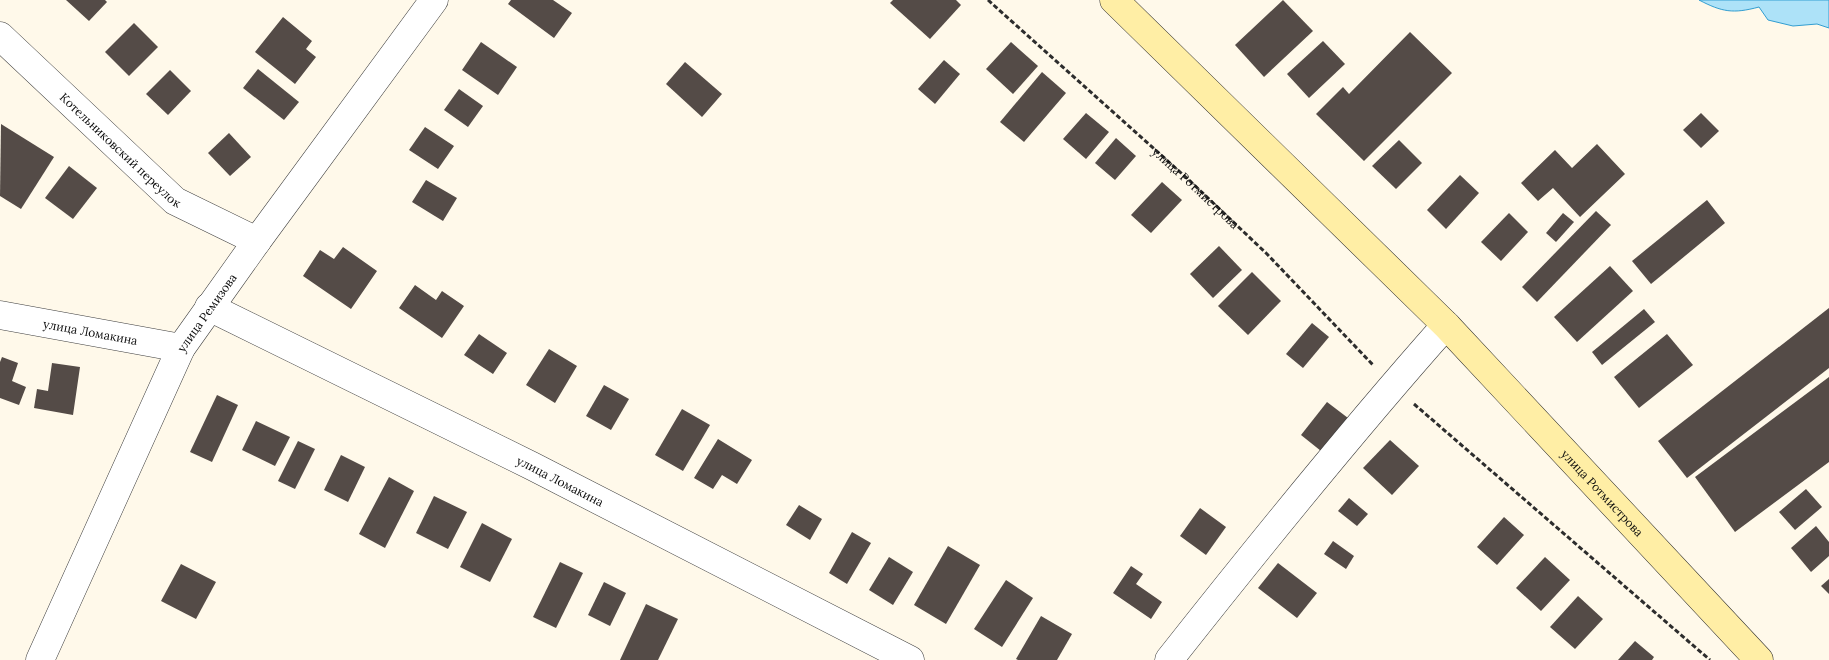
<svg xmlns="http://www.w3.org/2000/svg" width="1829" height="660" viewBox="0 0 1829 660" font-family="Lora,serif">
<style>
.water{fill:#ade2f8;stroke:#329ed1}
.building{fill:#544b47}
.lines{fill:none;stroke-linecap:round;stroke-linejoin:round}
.street-casing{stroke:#3e3e3e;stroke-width:29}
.secondary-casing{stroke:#2d2d2d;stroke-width:29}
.path{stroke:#2d2d2d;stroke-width:3;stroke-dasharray:5 2.5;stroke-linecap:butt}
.street{stroke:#fff;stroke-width:28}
.secondary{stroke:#ffeea5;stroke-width:28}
.labels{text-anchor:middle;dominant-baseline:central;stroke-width:5;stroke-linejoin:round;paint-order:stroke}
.street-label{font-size:12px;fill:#0b0b0b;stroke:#fff}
</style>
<rect width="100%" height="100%" fill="#fff9ea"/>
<!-- water -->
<path class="water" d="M1699,0h130v28l-12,-4 -24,2 -25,-6 -9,-13c-26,7 -37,5 -60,-7z"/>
<!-- building -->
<g class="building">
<path d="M66,0h39l2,2 -18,19z"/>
<path d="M511,0h42l19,13 -18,25 -46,-34z"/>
<path d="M893,0h63l5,5 -31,34 -40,-36z"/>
<path d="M1283,0l30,31 -49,46 -29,-32z"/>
<path d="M283,17l29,24 -6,8 10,8 -21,27 -40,-32z"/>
<path d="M134,23l24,24 -29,29 -24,-24z"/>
<path d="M1410,32l42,41 -88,88 -48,-47 27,-27 6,7z"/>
<path d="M1323,41l22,23 -36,34 -22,-24z"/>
<path d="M481,42l36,25 -19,28 -36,-25z"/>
<path d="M1011,42l27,24 -25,28 -27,-25z"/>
<path d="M944,60l16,14 -25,30 -17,-15z"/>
<path d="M685,62l37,32 -20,23 -36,-33z"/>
<path d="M258,69l41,33 -15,18 -41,-32z"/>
<path d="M170,70l21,21 -23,24 -22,-21z"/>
<path d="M1042,72l24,21 -42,49 -24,-20z"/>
<path d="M459,89l24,17 -15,21 -24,-17z"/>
<path d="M1086,113l23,19 -23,27 -23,-20z"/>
<path d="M1701,113l18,18 -18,17 -18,-18z"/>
<path d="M1,124l53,33 -33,52 -21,-13z"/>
<path d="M425,127l29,19 -16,23 -29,-19z"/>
<path d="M229,133l22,24 -21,19 -22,-23z"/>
<path d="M1116,138l20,18 -21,24 -20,-17z"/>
<path d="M1399,140l23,23 -26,26 -24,-23z"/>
<path d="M1597,144l28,30 -45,43 -27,-29 -15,13 -17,-18 34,-33 17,18z"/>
<path d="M69,166l28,22 -24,31 -28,-21z"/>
<path d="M1460,175l19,18 -33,36 -19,-19z"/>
<path d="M426,180l31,18 -14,23 -31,-19z"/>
<path d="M1162,182l20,18 -31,33 -20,-18z"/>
<path d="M1707,200l18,23 -74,61 -19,-23z"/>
<path d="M1596,211l15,14 -74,77 -15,-15z"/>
<path d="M1509,213l19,19 -27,29 -20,-19z"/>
<path d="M1563,213l11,9 -18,20 -10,-9z"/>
<path d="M1219,246l23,24 -29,28 -23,-24z"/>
<path d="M343,247l34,24 -26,38 -48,-33 17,-26 14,9z"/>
<path d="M1610,266l23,25 -56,51 -23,-25z"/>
<path d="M1252,272l29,29 -33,34 -30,-29z"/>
<path d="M415,285l21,15 6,-9 22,15 -22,32 -43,-30z"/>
<path d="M1829,308v60l-142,110 -29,-37z"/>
<path d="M1644,309l11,13 -53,43 -10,-13z"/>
<path d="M1312,323l17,14 -26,31 -17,-14z"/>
<path d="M479,334l28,19 -14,21 -29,-19z"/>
<path d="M1667,334l26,31 -54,43 -25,-31z"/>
<path d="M549,349l28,17 -22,37 -29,-18z"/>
<path d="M2,357l16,6 -6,18 14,6 -7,18 -19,-7v-36z"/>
<path d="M52,363l28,4 -7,48 -39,-7 3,-19 11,2z"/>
<path d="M1829,377v85l-94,70 -40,-55z"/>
<path d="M604,385l25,14 -18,31 -25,-14z"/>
<path d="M217,395l21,10 -26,57 -22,-10z"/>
<path d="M1327,402l21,16 -27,33 -20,-16z"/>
<path d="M682,409l28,16 -27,46 -28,-16z"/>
<path d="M256,421l34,16 -15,29 -33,-16z"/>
<path d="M718,439l34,21 -15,24 -15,-9 -9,14 -19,-11z"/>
<path d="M1390,440l29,26 -27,29 -29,-27z"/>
<path d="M298,441l17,8 -20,40 -17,-8z"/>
<path d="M341,455l24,12 -17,35 -24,-12z"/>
<path d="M389,477l25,14 -29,57 -26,-14z"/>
<path d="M1806,489l16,18 -27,23 -16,-18z"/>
<path d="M434,496l33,16 -19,37 -32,-16z"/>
<path d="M1349,498l19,16 -11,12 -19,-15z"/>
<path d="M799,505l23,14 -12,21 -24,-15z"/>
<path d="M1200,508l26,19 -20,28 -26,-19z"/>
<path d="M1504,517l20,18 -27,30 -20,-18z"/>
<path d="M482,523l30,16 -22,43 -30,-15z"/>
<path d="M1816,526l13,16v14l-18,16 -20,-24z"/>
<path d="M852,532l19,11 -24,41 -18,-11z"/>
<path d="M1333,541l21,15 -8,13 -22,-15z"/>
<path d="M948,546l32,19 -34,59 -32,-19z"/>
<path d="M889,557l24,15 -20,33 -24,-15z"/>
<path d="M1545,557l25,23 -29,31 -25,-23z"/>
<path d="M560,562l23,11 -27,55 -23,-11z"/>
<path d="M1278,563l39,30 -20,25 -39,-30z"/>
<path d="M181,564l35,18 -20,37 -35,-18z"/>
<path d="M1131,566l12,8 -7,10 26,18 -11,17 -38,-26z"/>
<path d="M1829,579v15l-8,-8z"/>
<path d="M1006,580l27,18 -31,49 -28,-18z"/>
<path d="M604,582l22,11 -16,33 -22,-11z"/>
<path d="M1578,596l25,23 -28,30 -25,-22z"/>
<path d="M646,604l32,15 -20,41h-38z"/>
<path d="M1041,616l31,18 -15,26h-39l-2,-1z"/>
<path d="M1635,641l19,16 -2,3h-34z"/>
</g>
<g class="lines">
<defs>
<g id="street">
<path id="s2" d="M0,36l175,165 82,40"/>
<path id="s3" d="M209,307l323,159 378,194"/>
<path id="s4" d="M0,315l181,33"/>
<path id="s5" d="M40,660l141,-312 76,-107 177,-241"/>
<path d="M1169,660c90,-114 181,-227 277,-335"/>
</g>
<g id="secondary">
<path id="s6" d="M1114,0l332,325 313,335"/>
</g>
</defs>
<!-- street casing -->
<use href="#street" class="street-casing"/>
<!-- secondary casing -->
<use href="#secondary" class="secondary-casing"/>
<!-- path -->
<g class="path">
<path id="s1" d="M988,0l202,181 77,73 106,111"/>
<path d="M1414,404l296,256"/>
</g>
<!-- street -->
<use href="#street" class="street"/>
<!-- secondary -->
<use href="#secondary" class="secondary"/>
</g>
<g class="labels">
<!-- street labels -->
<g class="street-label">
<text stroke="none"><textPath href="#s2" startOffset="166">Котельниковский переулок</textPath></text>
<text stroke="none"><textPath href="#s1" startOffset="280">улица Ротмистрова</textPath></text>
<text stroke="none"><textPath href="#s5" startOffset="386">улица Ремизова</textPath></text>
<text stroke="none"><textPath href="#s4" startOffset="92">улица Ломакина</textPath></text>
<text stroke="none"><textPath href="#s3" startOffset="392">улица Ломакина</textPath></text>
<text stroke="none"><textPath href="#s6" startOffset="694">улица Ротмистрова</textPath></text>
</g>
</g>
</svg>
